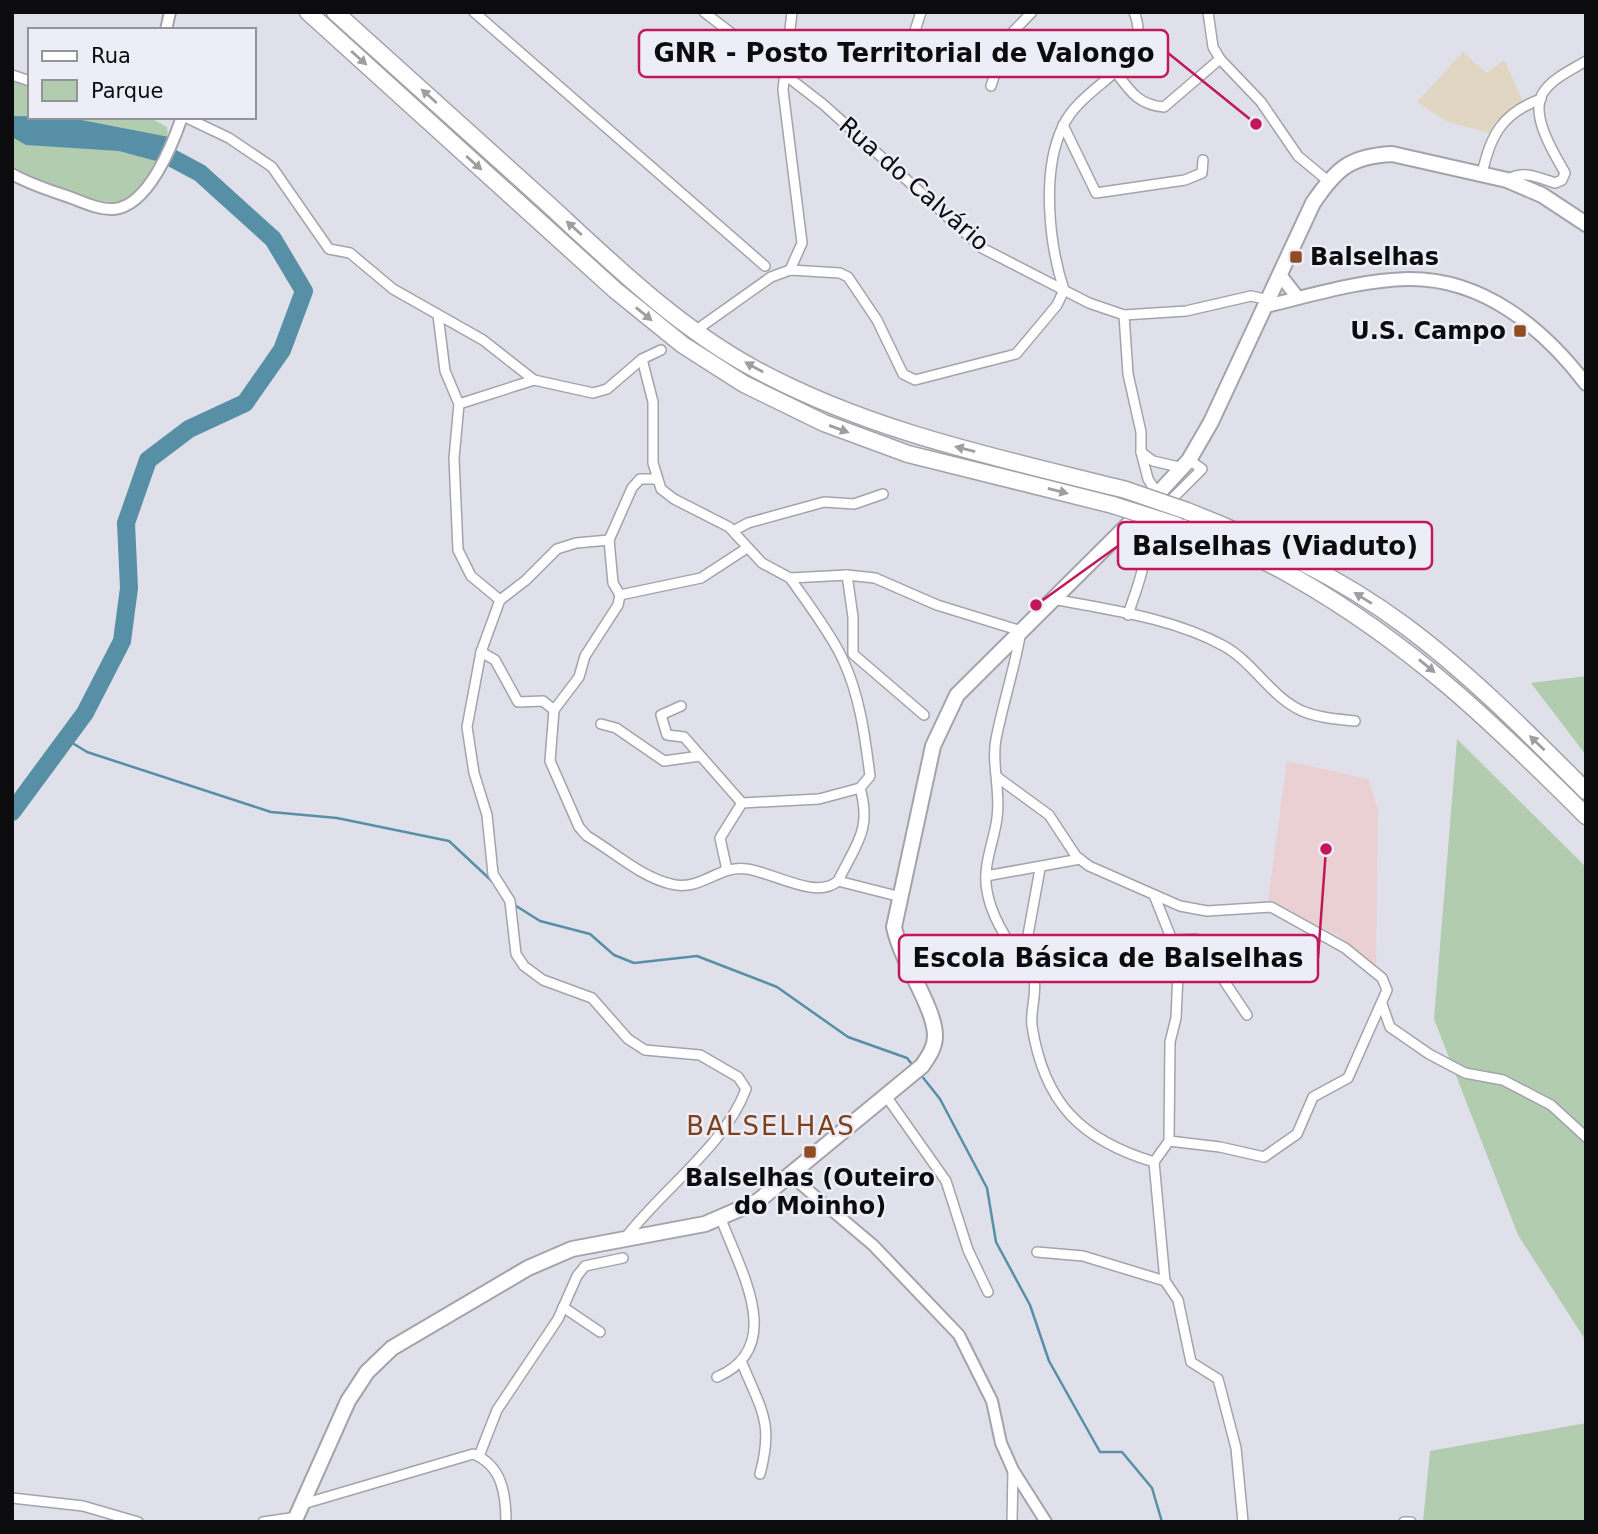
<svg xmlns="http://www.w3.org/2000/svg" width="1598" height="1534" viewBox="0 0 1598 1534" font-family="'DejaVu Sans',sans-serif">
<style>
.industrial{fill:#e1d6c1}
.education{fill:#eacfd3}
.green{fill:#b2ccaf}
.water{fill:#5790a6}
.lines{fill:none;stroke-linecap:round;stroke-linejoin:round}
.stream{stroke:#5790a6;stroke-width:2.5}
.river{stroke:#5790a6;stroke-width:18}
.minor-casing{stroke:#a3a3ac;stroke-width:12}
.tertiary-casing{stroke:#a3a3ac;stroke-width:14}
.secondary-casing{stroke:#a3a3ac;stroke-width:16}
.primary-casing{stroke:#a3a3ac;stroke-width:18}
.motorway-casing{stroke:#a3a3ac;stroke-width:19}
.minor{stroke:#fff;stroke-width:9}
.tertiary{stroke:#fff;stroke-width:10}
.secondary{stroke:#fff;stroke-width:12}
.primary{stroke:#fff;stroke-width:14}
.motorway{stroke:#fff;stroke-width:16}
.motorway-bridge-casing{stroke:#a3a3ac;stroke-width:19;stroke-linecap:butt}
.motorway-bridge{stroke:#fff;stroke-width:16}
.oneway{fill:#9e9e9f}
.poi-dot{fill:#924c24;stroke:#ededf7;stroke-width:2.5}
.labels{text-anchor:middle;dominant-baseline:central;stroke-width:5;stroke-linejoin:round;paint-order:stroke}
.street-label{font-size:24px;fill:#0c0c0f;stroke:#ededf7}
.poi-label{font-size:24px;font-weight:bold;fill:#0c0c0f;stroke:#ededf7;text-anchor:start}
.neighbourhood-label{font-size:26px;letter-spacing:2px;fill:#7f401c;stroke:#ededf7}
.leader{fill:none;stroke:#c2185b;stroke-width:2.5}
.callout-dot{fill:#c2185b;stroke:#ededf7;stroke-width:2.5}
.callout{fill:#ededf7;stroke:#c2185b;stroke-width:2.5}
.callout-label{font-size:26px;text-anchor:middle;font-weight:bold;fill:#0c0c0f}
</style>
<rect width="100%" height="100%" fill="#e0e0ea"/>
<!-- industrial -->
<path class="industrial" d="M1463,52l23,21 18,-13 19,41 -19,18 -8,2 -6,12 -42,-11 -31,-20z"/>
<!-- education -->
<path class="education" d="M1287,761l81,18 10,31 -2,158 -39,-33 -69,-35z"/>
<!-- green -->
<g class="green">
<path d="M12,80l18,5v32h119l18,10c3,15 -7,26 -14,40 -7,14 -16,30 -33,34 -24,6 -86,-22 -108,-35z"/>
<path d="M1586,676v79l-55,-72z"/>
<path d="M1457,739l129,128v474l-68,-106 -84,-216z"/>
<path d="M1586,1423v99h-163l7,-71z"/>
</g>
<!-- water -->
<path class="water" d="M12,116l54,1 103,20 -13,24 -37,-10 -93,-6 -14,-8z"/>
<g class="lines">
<!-- stream -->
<g class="stream">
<path d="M66,739l21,13 184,60 66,6 112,23 45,42"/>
<path d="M513,904l27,17 50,13 24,21 20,8 63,-7 80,31 71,50 59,21 8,10"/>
<path d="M921,1075l19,24 47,89 9,54 34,63 19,56 51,91h22l30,36 10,34"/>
</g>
<!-- river -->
<path class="river" d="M12,812l73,-99 37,-72 7,-53 -3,-65 22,-63 41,-31 56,-26 37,-53 22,-59 -31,-52 -73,-66 -60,-32"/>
<defs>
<g id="minor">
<path d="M474,12l291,254"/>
<path d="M704,12l120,93 158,143 107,55 35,12 62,-4 65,-15 18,4"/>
<path d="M1208,12l5,35 7,12 41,43 37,54 30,25"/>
<path d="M911,43l10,-31"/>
<path d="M1115,71c15,20 23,34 49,36l56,-48"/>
<path d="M12,75l18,6"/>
<path d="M991,86l15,-47 26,-27"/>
<path d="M185,117l44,21 43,29 57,82 21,4 43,36 90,51 51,40 59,13 14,-4 35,-30 19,-9"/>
<path d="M1063,125l33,68 89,-13 17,-7 1,-13"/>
<path d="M1482,174c8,-38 20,-61 59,-75"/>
<path d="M1507,180c16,-11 32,-2 48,3l7,-3 3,-7c-11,-20 -38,-61 -20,-83 10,-13 28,-21 41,-29"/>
<path d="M790,270l12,-27 -19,-153 9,-78"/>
<path d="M1064,290c-15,-46 -23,-119 -1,-164 21,-45 93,-60 71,-114"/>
<path d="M438,315l7,56 14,33 -5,54 4,92 13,26 29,24"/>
<path d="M1124,315l4,59 13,58v20l7,27 5,8 9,4"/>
<path d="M702,326l69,-49 19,-7 50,3 8,4 29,43 26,54 12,6 101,-26 41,-49 7,-15"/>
<path d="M642,359l11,43v61l8,26 13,10 55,28 33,36 28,15 57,-3 28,3 62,27 84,26c-6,36 -18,72 -25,108 -5,25 5,51 1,79 -3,24 -15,48 -10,73 4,24 18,46 32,66 5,6 13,14 15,21 3,16 -4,33 -2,48 12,77 49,114 122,136"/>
<path d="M459,404l75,-24"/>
<path d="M1141,452l12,9 30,7"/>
<path d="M1165,506l37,-37 -13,-9"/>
<path d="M733,531l15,-8 76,-21 30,2 29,-10"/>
<path d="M609,540l4,43 7,12"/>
<path d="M847,575l6,42v37l71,61"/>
<path d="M790,578c16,23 42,57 53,82 17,36 22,77 27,116l-10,12c12,42 -4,56 -22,93l63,16"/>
<path d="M1053,599c57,11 120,19 171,47 30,17 47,51 78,65 17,7 35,8 53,10"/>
<path d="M1128,615c10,-33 28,-65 7,-96"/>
<path d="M481,652l14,8 23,42 25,-1 11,9"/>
<path d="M681,706l-20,9 6,20 17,2 58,66 77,-4 41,-11"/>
<path d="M554,710l-4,51 29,66 8,9c27,16 54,41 84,48 30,8 48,-20 76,-15 28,4 69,31 91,12"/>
<path d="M554,710l25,-33 6,-21 33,-51 2,-10 81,-17 46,-30"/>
<path d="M601,724l15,4 48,33 36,-5"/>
<path d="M997,777l52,38 27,41 13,10 91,40 27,5 64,-4 74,41 37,30 5,12 -39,88 -35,19 -16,37 -33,23 -44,-10 -51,-6"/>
<path d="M727,870l-7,-32 22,-35"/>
<path d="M986,876l94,-17"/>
<path d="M1172,940l24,-1 51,76"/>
<path d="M1023,962l17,-93"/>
<path d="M1382,1004l8,23 39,27 36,19 38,7 48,25 35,32"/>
<path d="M886,1096l60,85 22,69 20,42"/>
<path d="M1154,1162l11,119 13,19 13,62 27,17 18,69 7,74"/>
<path d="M1154,1162l15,-21 1,-99 6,-24 2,-44 -6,-34 -18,-45"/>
<path d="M626,1237c36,-47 100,-93 120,-148l-8,-12 -38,-22 -55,-5 -17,-11 -36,-41 -49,-18 -19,-14 -8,-12 -6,-53 -17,-27 -6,-59 -13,-42 -7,-46 14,-75 19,-52 26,-20 31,-31 19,-6 33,-3 23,-52 8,-9h15"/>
<path d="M1037,1252l46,4 82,25"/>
<path d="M563,1307l37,25"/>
<path d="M742,1363c19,47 32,59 18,111"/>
<path d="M717,1377c70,-30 23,-107 4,-158"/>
<path d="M479,1456l18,-46 61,-91 19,-43 8,-10 38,-8"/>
<path d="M12,1498l71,8 55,16"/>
<path d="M303,1504l170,-50c29,11 33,40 33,68"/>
<path d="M263,1522l34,-5"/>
<path d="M1012,1522l1,-52"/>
<path d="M1404,1522h7"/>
</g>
<g id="tertiary">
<path d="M166,30l4,-18"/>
<path d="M12,174c19,11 40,17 60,24 13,5 28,12 42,11 34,-3 58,-63 68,-92"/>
<path d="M790,1175l83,70 86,90 33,66 9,42 12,27 33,52"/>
</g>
<g id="secondary">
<path d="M1280,275l15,19"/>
<path d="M1266,306c46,-11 94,-26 142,-27 75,-1 135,49 178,105"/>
</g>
<path id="primary" d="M294,1522l54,-121 19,-29 25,-24 136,-80 44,-19 133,-25 53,-23 164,-135c6,-9 13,-18 13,-30 0,-29 -34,-74 -41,-109l39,-181 24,-51 184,-183 48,-52 22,-38 102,-219c23,-34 37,-47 79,-49l115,26 35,15 44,29"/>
<g id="motorway">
<path d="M308,12l307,278 68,55 61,39 80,39 84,31 205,51"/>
<path d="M335,12c71,64 142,128 213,192 64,59 129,123 207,165 116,63 244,89 371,121"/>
<path d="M1187,511c76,30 151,65 217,114 66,49 124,108 182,166"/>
<path d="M1176,525c39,16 81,30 118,52 116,66 198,145 292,239"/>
</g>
</defs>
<!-- minor casing -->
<use href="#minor" class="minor-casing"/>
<!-- tertiary casing -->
<use href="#tertiary" class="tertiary-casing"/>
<!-- secondary casing -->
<use href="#secondary" class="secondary-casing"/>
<!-- primary casing -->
<use href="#primary" class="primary-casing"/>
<!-- motorway casing -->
<use href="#motorway" class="motorway-casing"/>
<!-- minor -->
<use href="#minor" class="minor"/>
<!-- tertiary -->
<use href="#tertiary" class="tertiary"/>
<!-- secondary -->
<use href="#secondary" class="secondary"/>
<!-- primary -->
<use href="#primary" class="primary"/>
<!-- motorway -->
<use href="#motorway" class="motorway"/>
<defs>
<g id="motorway-bridge">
<path d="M1126,490l61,21"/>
<path d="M1113,505l63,20"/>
</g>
</defs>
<!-- motorway-bridge casing -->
<use href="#motorway-bridge" class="motorway-bridge-casing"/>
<!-- motorway-bridge -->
<use href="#motorway-bridge" class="motorway-bridge"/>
</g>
<!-- one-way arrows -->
<defs><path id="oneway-solid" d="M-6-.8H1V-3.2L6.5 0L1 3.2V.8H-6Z" transform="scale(1.75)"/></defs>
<g class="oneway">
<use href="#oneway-solid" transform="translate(359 58) rotate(42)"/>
<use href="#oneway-solid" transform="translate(429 96) rotate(-138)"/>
<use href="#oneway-solid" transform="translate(474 163) rotate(42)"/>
<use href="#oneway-solid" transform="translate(574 228) rotate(-138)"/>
<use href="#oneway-solid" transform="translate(644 314) rotate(39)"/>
<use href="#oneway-solid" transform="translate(754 367) rotate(-151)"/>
<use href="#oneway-solid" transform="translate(839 429) rotate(20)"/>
<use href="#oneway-solid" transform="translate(965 449) rotate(-166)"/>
<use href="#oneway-solid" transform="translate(1058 491) rotate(14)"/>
<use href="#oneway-solid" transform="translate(1363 598) rotate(-148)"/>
<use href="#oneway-solid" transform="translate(1427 666) rotate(39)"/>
<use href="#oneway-solid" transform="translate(1537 743) rotate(-136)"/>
</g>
<!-- markers -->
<g class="poi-dot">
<rect x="1289" y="250" width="14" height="14" rx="3.5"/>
<rect x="1513" y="324" width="14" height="14" rx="3.5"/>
<rect x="803" y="1145" width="14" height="14" rx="3.5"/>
</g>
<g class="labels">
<!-- street labels -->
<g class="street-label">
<text transform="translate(914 184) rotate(41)">Rua do Calvário</text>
</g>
<!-- poi labels -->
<g class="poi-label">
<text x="1310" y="257">Balselhas</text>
<text x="1506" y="331" text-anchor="end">U.S. Campo</text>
<text x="810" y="1178" text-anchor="middle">Balselhas (Outeiro<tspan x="810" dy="28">do Moinho)</tspan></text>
</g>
<!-- neighbourhood labels -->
<g class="neighbourhood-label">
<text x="771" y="1126">BALSELHAS</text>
</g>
</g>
<!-- callouts -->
<path class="leader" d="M1256 124L1168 53M1036 605L1118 546M1326 849L1318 958"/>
<g class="callout-dot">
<circle cx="1256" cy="124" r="7"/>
<circle cx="1036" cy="605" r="7"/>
<circle cx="1326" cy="849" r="7"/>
</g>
<g class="callout">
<rect x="639" y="30" width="529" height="47" rx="7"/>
<rect x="1118" y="522" width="314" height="47" rx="7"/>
<rect x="899" y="935" width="419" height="47" rx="7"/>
</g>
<g class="callout-label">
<text x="904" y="62">GNR - Posto Territorial de Valongo</text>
<text x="1275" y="555">Balselhas (Viaduto)</text>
<text x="1108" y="967">Escola Básica de Balselhas</text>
</g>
<!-- border -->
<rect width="1598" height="1534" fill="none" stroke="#0c0c0f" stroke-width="28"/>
<!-- legend -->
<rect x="28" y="28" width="228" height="91" fill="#ededf7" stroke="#93939a" stroke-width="2"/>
<rect x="42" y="51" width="35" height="10" fill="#ffffff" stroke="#93939a" stroke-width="2"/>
<text x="91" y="63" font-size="21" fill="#0c0c0f">Rua</text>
<rect x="42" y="80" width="35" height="21" fill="#b2ccaf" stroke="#93939a" stroke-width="2"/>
<text x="91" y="98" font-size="21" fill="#0c0c0f">Parque</text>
</svg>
